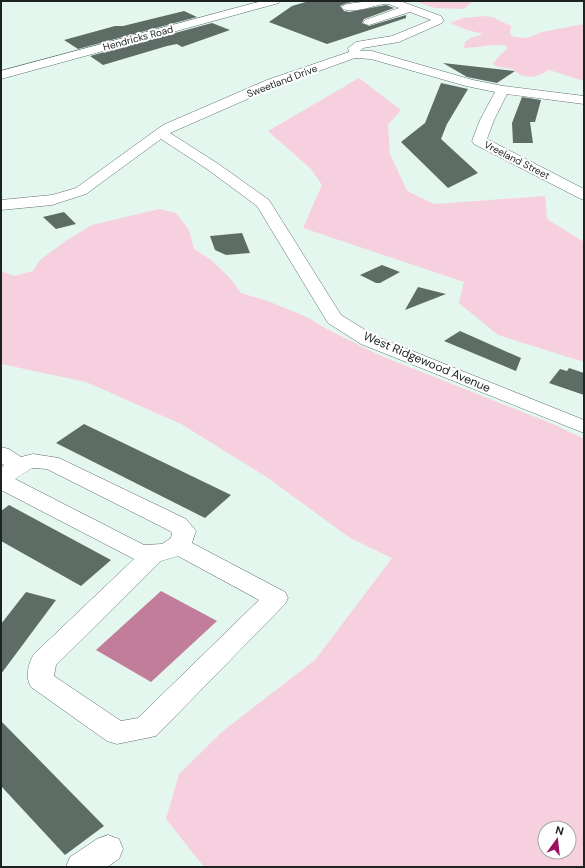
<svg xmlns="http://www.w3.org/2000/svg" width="585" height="868" viewBox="0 0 585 868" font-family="'DM Sans',sans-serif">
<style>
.green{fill:#f7d0df;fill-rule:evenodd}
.water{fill:#c17d9a}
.building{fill:#5d6d66}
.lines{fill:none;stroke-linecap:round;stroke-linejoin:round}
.minor-casing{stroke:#5d6d66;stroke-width:1}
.minor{fill:#fff;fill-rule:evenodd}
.labels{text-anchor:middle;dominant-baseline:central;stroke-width:4;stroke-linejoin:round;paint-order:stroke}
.far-street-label{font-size:10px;fill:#1d2320;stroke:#fff}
.street-label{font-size:12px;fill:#1d2320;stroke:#fff}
</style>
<rect width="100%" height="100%" fill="#e4f7ee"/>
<!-- green -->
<g class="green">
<path d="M414,1h59l-9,8 -29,-1z"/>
<path d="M484,16l8,1 19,9 -1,8 4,3 14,1 14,-6 42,-8v57l-35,-11c-12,8 -26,10 -36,-1l-14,-2 -6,-3 5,-7 9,-8v-3c-14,-3 -28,2 -43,2l1,-6 6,-4 12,-4 -16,-4 -17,-7 13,-5z"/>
<path d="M359,78l42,32 -13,15 2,29 17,37 27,13 111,-8 2,23 37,23v120l-86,-27 -39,-32 5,-21 -161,-54 19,-43 -11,-16 -43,-38z"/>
<path d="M159,209l17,4 13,17 5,19 16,10 19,18 12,16 27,8 41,17 14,9 56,28 174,69 31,15v428h-380l-38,-48 13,-45 44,-43 92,-71 77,-102 -42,-20 -82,-60 -87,-54 -95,-42 -85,-18v-93l13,5 19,-5 7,-11 27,-20 25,-15zM545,828h24v24h-24z"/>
</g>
<!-- water -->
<path class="water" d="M161,591l56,30 -66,61 -55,-32z"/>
<!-- building -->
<g class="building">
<path d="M309,1h49l-11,2 -7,3 4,5 5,1 37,-7 8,3 -30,11 -2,4 7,3 37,-11v3l-79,26 -58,-22 23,-16z"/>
<path d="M184,11l13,6 -119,32 -14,-9 51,-14h8z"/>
<path d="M212,23l18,7 -48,17 -5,-3 -10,2 -64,19 -13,-9z"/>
<path d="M443,63l72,8 -18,12 -30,-6z"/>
<path d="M441,83l27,6 -21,35 -6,15 37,34 -30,15 -47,-46 24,-19z"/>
<path d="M522,97l19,3 -6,22h-5l3,21h-20l-1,-20z"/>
<path d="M64,212l12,12 -20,5 -13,-12z"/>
<path d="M242,233l8,20 -24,2 -11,-5 -5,-14z"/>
<path d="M382,265l18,7 -20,11h-4l-16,-8z"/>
<path d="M418,287l28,7 -41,16z"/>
<path d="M460,331l61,27 -5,13 -72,-30z"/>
<path d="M569,368l15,5v22l-35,-12 11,-14 7,2z"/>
<path d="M84,424l147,71 -26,23 -149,-75z"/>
<path d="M9,505l102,55 -30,26 -80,-45v-30z"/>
<path d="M26,592l30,8 -55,74v-50z"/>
<path d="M1,721l103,105 -39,29 -64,-69z"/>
</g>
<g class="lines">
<defs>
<g id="minor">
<path d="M262,1h19l-2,2 -278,76v-8z"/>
<path d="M370,1h30l41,15 3,5 -2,2 -43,19 -36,6 -3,3h12l101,29 30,6 81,10v8l-77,-10 -13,26 -7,19 97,50v11l-5,-2 -105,-54 -2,-3 8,-21 15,-28 -29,-6 -95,-27 -16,-1 -78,28 -107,47 47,30 52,37 72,115 34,21 209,84v13l-223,-89 -33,-21 -71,-117 -50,-37 -46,-30 -75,55 -34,11 -51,5v-10l51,-5 24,-7 87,-63 104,-45 82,-28 -1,-4 8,-6 36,-6 39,-16 -21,-8 -41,13 -4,-1 -2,-2 2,-2 34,-12c-4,-1 -11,-5 -15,-4 -9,1 -36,12 -43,3l6,-3z"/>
<path d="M1,447l8,2 12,8 12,-3 26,4 127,61 10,12 -4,12 93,49 3,6 -3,6 -129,132 -39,8 -10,-3 -76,-54c-6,-10 -3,-23 3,-33l100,-95 -133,-69v-22l3,-3 -3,-2zM32,468l15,1 6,3 117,59 2,2 -1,5 -9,6 -18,1 -129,-66zM178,556l81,44 -121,118 -17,3 -67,-45 2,-11 105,-104z"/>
<path d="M108,835l11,4 4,10 -4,10 -12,8h-41l4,-10 27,-18z"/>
</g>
</defs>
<!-- minor casing -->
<use href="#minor" class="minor-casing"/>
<!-- minor -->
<use href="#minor" class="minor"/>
</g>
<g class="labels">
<!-- far-street labels -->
<g class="far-street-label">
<text transform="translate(138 38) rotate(-15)">Hendricks Road</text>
<text transform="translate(282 81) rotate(-21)">Sweetland Drive</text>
<text transform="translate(517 160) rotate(27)">Vreeland Street</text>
</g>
<!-- street labels -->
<g class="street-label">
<text transform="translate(427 362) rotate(23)">West Ridgewood Avenue</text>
</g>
</g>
<!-- border -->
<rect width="585" height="868" fill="none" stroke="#1d2320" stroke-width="4"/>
<!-- north arrow -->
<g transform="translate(557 840) rotate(15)"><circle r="19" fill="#ffffff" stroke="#a5a7a6"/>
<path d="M0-3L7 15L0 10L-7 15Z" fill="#9c1262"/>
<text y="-6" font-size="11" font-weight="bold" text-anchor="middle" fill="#1d2320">N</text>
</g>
</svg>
